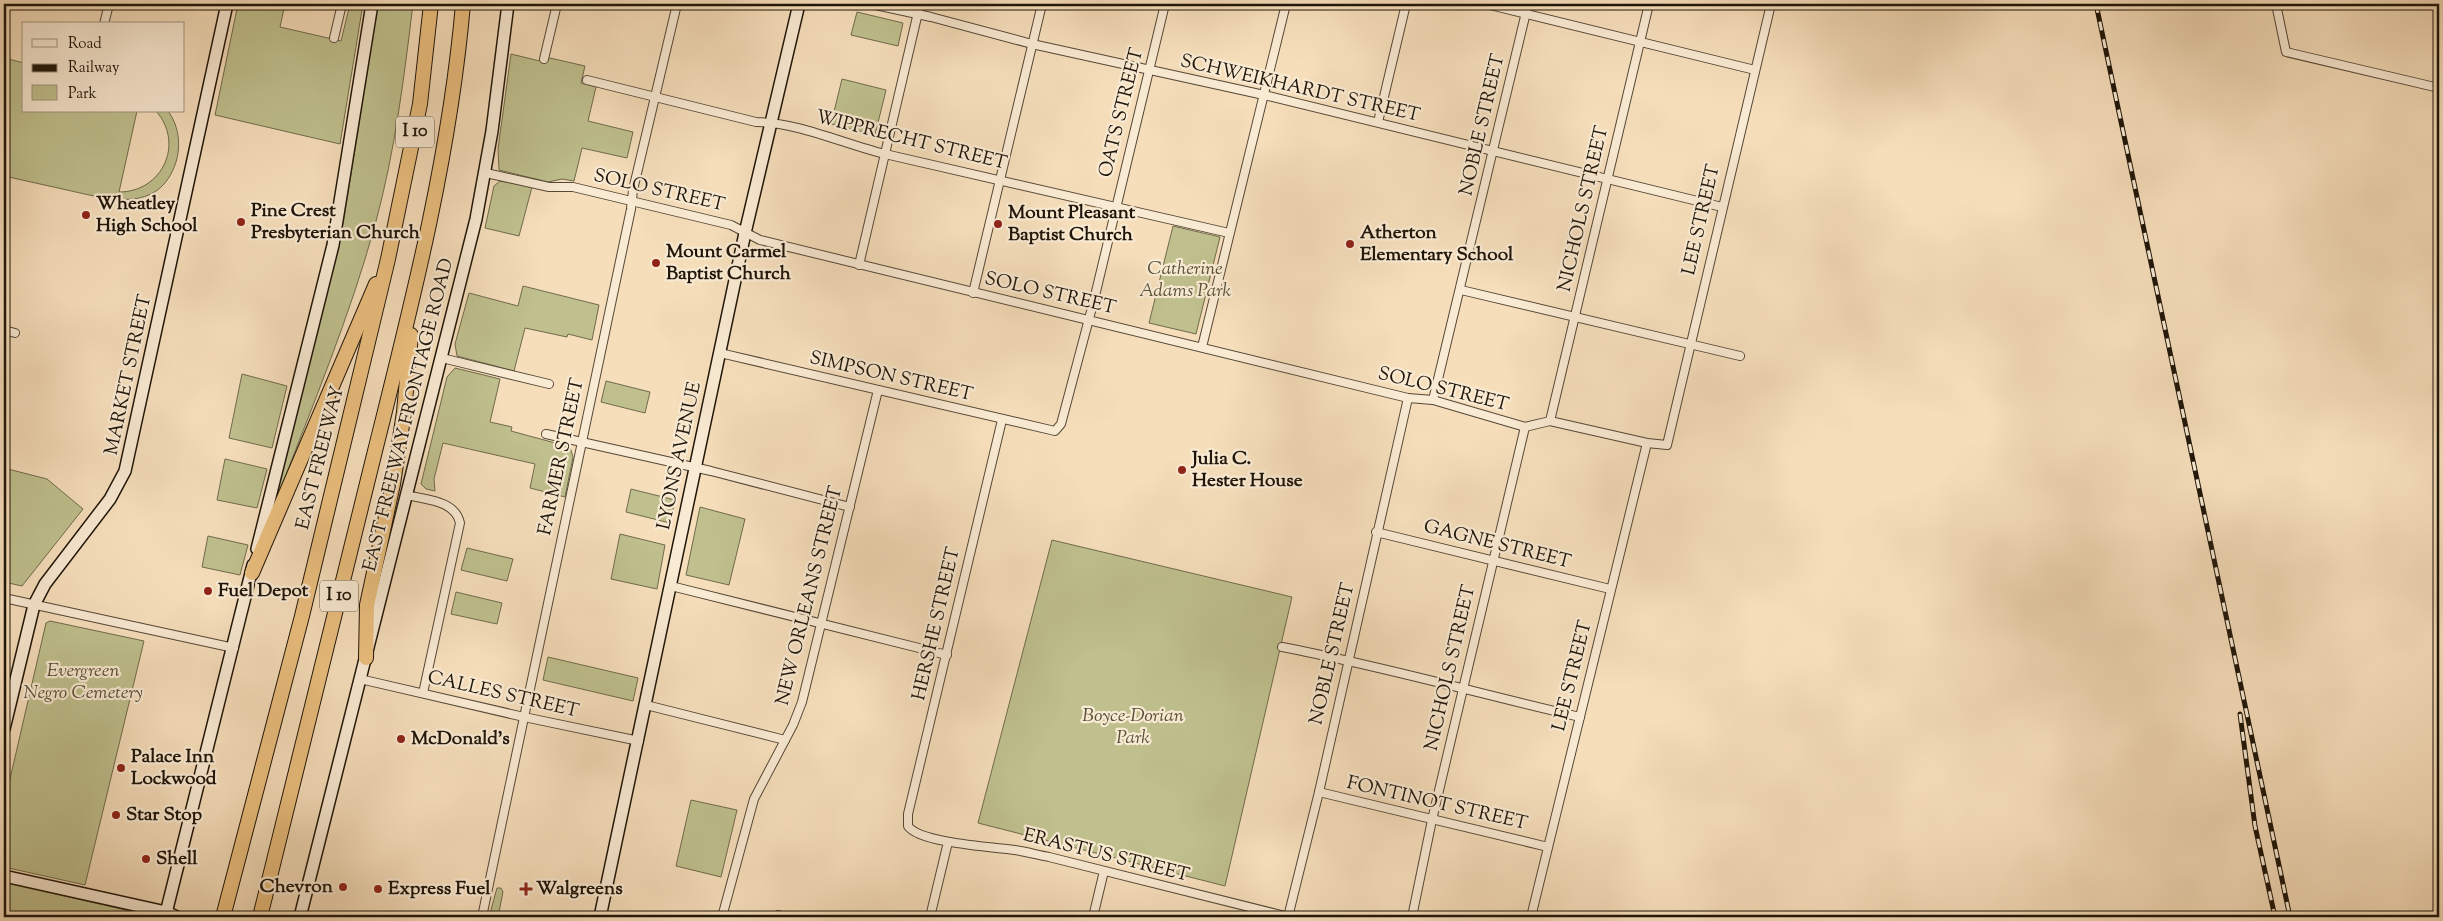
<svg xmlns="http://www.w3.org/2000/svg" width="2443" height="921" viewBox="0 0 2443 921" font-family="'Sorts Mill Goudy',serif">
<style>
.green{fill:#bfc08e;stroke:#6f6a4c}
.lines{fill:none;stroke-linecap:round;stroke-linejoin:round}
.street-casing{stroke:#554736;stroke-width:10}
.secondary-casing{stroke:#1f1509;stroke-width:14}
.highway-casing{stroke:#1f1509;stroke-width:16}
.street{stroke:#f9ead3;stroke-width:8}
.secondary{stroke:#f9ead3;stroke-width:11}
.highway{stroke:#ebbf7e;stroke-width:14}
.rail-casing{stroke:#1f1509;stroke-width:5}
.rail{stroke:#f9ead3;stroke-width:3;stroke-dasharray:9;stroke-linecap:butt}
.poi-dot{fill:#8f2418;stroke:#f9ead3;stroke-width:2}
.labels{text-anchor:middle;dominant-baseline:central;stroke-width:4.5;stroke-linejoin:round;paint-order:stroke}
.shield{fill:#f9ead3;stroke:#605546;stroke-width:1}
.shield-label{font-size:18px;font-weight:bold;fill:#1f1509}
.street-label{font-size:19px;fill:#1f1509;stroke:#f9ead3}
.poi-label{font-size:19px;font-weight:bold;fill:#1f1509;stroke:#f9ead3;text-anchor:start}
.park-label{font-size:19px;font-style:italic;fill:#575138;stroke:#f9ead3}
</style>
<rect width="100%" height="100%" fill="#f6debb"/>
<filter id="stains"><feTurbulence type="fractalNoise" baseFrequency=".004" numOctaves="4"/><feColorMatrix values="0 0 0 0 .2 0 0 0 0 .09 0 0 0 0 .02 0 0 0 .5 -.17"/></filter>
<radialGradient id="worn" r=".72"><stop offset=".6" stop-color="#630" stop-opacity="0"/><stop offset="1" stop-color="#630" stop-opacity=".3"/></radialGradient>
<!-- green -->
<g class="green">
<path d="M238,4h47l-5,23 61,14 9,-37h13l-23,140 -125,-29z"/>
<path d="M378,4h35c-9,74 -18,148 -38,221 -25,91 -62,179 -96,268h-2l66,-269z"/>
<path d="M857,12l46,11 -5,23 -47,-11z"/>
<path d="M511,54l33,8 6,-4 35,8 -4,17 15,4 -8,34 45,11 -6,26 -45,-10 -8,33 -12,-2 -14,3 -49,-12 -1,-21z"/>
<path d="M4,58l20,5v48h113l-18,81c43,0 66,-48 37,-81h12c11,15 13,34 8,51 -17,53 -69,37 -109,28 -21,-5 -42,-9 -63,-14z"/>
<path d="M842,79l44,11 -11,45 -44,-11z"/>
<path d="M500,181l32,6 -13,49 -34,-8 9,-42z"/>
<path d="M1173,226l47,11 -24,97 -47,-11z"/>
<path d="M523,286l76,19 -7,35 -24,-6 -1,3 -42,-9 -11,43 -57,-15 -2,-12 14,-51 49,13z"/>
<path d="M455,368l45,11 -10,43 22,5 -1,4 59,16 3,10 -8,40 -35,-9 5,-24 -92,-21 -9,36 1,12 -9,-2 -5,-5 26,-107z"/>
<path d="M242,374l45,12 -15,62 -43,-10z"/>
<path d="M606,381l44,11 -5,21 -44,-11z"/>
<path d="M225,459l42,10 -10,39 -40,-8z"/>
<path d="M4,468l43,11 36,30 -61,77 -18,-4z"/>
<path d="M631,489l44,11 -5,23 -44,-11z"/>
<path d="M700,507l45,12 -16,66 -43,-10z"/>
<path d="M620,534l45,11 -8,44 -46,-10z"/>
<path d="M208,536l40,9 -8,30 -38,-8z"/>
<path d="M1052,540l240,57 -67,289 -247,-63z"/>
<path d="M467,548l46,11 -6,22 -46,-11z"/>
<path d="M456,592l46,11 -5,21 -46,-10z"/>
<path d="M50,621l94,20 -59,244 -81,-18v-62l42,-182z"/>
<path d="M548,657l90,21 -5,23 -90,-21z"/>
<path d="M691,800l46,10 -16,67 -45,-11z"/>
<path d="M4,882l152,35h-152z"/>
<path d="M497,888h4l2,4 -5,25h-9z"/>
</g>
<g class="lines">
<defs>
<g id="street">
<path d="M871,4l60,13 101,27 232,51 458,112"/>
<path d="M1486,4l269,66"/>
<path d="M2276,4l10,48 153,36"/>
<path d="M104,24l5,-20"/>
<path d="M334,38l8,-34"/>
<path d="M544,59l13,-55"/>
<path d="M587,80l169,42c41,0 88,22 129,32 114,26 229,52 344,79"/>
<path d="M1378,122l28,-118"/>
<path d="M486,173l63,14h24l158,38 29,15 648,158 25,2 92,27 25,-6 97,22 20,2 104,-441"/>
<path d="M859,265l61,-261"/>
<path d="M1461,290l279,66"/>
<path d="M973,293l69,-289"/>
<path d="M4,330l11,3"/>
<path d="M1202,347l84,-343"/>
<path d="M720,353l335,78 6,-7 33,-124 71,-296"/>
<path d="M442,358l107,26"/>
<path d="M1433,400l95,-396"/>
<path d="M1002,420l-94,394v12c11,17 85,21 107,24 12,2 23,5 34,7l240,60"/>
<path d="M1550,421l99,-417"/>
<path d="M546,434l165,37 139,36"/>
<path d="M407,495c19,5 48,5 53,28l-37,170"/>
<path d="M1376,532l234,57"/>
<path d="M671,586l276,69"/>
<path d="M4,598l230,50"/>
<path d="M1282,647c100,19 198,47 298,70"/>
<path d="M360,679l164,38 115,24"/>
<path d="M646,705l139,35"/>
<path d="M1319,792l229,55"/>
<path d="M778,915l8,2"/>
<path d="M482,917l149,-708 2,-19 44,-186"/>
<path d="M722,917l32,-118 39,-74 9,-23 76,-312"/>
<path d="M930,917l18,-75"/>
<path d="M1093,917l11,-46"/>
<path d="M1288,917l31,-125 89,-394"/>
<path d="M1412,917l20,-97 93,-393"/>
<path d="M1531,917l116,-474"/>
</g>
<g id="secondary">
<path d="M257,549l76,-304 39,-241"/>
<path d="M4,729l30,-124 11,-21 65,-85 15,-28 102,-467"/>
<path d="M4,876l162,36 11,5"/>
<path d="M165,917l88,-352"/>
<path d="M300,917l176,-698 16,-88 16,-127"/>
<path d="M600,917l145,-684 54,-229"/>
</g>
<g id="highway">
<path d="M252,573l124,-289"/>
<path d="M366,658l1,-53 26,-121 11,-72 7,-77"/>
<path d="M223,917l79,-301 86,-357 32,-155 11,-100"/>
<path d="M260,917c38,-155 77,-310 115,-466 37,-148 75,-295 88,-447"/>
</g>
</defs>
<!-- street casing -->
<use href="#street" class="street-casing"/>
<!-- secondary casing -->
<use href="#secondary" class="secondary-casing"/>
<!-- highway casing -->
<use href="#highway" class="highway-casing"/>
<!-- street -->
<use href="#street" class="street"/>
<!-- secondary -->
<use href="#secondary" class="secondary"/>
<!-- highway -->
<use href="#highway" class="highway"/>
<defs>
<g id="rail">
<path d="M2096,4l194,913"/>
<path d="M2240,714l15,112 20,91"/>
</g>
</defs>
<!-- rail casing -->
<use href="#rail" class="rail-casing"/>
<!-- rail -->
<use href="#rail" class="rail"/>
</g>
<!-- markers -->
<g class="poi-dot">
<circle cx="86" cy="215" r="5"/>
<circle cx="241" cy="222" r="5"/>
<circle cx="998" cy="224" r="5"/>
<circle cx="1350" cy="244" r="5"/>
<circle cx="656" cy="263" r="5"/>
<circle cx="1182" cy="470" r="5"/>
<circle cx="208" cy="591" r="5"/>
<circle cx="401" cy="739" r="5"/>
<circle cx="121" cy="768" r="5"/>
<circle cx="116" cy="815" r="5"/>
<circle cx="146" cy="859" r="5"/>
<circle cx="343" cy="887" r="5"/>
<circle cx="378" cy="889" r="5"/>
<path d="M523.5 881.5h5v5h5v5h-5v5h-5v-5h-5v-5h5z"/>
</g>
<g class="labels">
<!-- shield labels -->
<g class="shield">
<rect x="396" y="116.5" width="38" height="31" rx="4"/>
<rect x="320" y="580.5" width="38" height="31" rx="4"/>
</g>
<g class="shield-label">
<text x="415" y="132">I 10</text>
<text x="339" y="596">I 10</text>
</g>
<!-- street labels -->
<g class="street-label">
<text transform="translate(1300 89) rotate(13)">SCHWEIKHARDT STREET</text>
<text transform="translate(1122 113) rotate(-76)">OATS STREET</text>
<text transform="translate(1483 125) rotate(-77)">NOBLE STREET</text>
<text transform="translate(911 141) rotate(14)">WIPPRECHT STREET</text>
<text transform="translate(659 191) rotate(13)">SOLO STREET</text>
<text transform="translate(1584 209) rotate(-77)">NICHOLS STREET</text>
<text transform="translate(1702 220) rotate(-77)">LEE STREET</text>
<text transform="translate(1050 294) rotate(13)">SOLO STREET</text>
<text transform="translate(129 375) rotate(-78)">MARKET STREET</text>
<text transform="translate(891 377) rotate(13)">SIMPSON STREET</text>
<text transform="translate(1443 390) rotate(14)">SOLO STREET</text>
<text transform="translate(409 415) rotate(-76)">EAST FREEWAY FRONTAGE ROAD</text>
<text transform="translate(680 456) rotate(-78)">LYONS AVENUE</text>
<text transform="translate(562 457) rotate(-78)">FARMER STREET</text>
<text transform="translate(321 458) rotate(-76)">EAST FREEWAY</text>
<text transform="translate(1497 545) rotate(14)">GAGNE STREET</text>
<text transform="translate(810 596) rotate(-76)">NEW ORLEANS STREET</text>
<text transform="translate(937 624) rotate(-77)">HERSHE STREET</text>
<text transform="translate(1333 654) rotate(-77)">NOBLE STREET</text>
<text transform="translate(1451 668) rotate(-77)">NICHOLS STREET</text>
<text transform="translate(1573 676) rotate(-76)">LEE STREET</text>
<text transform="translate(503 695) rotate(13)">CALLES STREET</text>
<text transform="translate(1437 804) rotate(13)">FONTINOT STREET</text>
<text transform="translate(1106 856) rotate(14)">ERASTUS STREET</text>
</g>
<!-- poi labels -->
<g class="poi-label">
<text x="96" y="204">Wheatley<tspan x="96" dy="22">High School</tspan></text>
<text x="251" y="211">Pine Crest<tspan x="251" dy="22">Presbyterian Church</tspan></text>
<text x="1008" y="213">Mount Pleasant<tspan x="1008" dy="22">Baptist Church</tspan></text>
<text x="1360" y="233">Atherton<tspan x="1360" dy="22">Elementary School</tspan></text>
<text x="666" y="252">Mount Carmel<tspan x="666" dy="22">Baptist Church</tspan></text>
<text x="1192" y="459">Julia C.<tspan x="1192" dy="22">Hester House</tspan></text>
<text x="218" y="591">Fuel Depot</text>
<text x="411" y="739">McDonald's</text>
<text x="131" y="757">Palace Inn<tspan x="131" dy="22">Lockwood</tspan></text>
<text x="126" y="815">Star Stop</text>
<text x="156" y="859">Shell</text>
<text x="333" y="887" text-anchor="end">Chevron</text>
<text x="388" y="889">Express Fuel</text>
<text x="536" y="889">Walgreens</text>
</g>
<!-- park labels -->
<g class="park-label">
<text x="1185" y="269">Catherine<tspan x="1185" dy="22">Adams Park</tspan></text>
<text x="83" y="671">Evergreen<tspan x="83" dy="22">Negro Cemetery</tspan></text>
<text x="1133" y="716">Boyce-Dorian<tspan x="1133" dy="22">Park</tspan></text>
</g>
</g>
<!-- margin -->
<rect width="2443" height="921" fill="none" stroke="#f6debb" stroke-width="20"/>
<rect x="5" y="5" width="2433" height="911" fill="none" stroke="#1f1509" stroke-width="2.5"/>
<rect x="10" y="10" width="2423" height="901" fill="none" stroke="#1f1509"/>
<!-- legend -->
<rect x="22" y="22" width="162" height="90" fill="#f9ead3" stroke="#a29582"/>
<rect x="32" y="39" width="25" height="8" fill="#f9ead3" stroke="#a29582"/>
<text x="68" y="48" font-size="15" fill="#1f1509">Road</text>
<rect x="32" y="64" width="25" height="8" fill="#1f1509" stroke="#a29582"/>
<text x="68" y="72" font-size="15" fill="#1f1509">Railway</text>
<rect x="32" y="85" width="25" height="15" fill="#bfc08e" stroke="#a29582"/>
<text x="68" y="98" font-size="15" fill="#1f1509">Park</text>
<rect width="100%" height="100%" filter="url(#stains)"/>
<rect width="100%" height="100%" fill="url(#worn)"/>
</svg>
